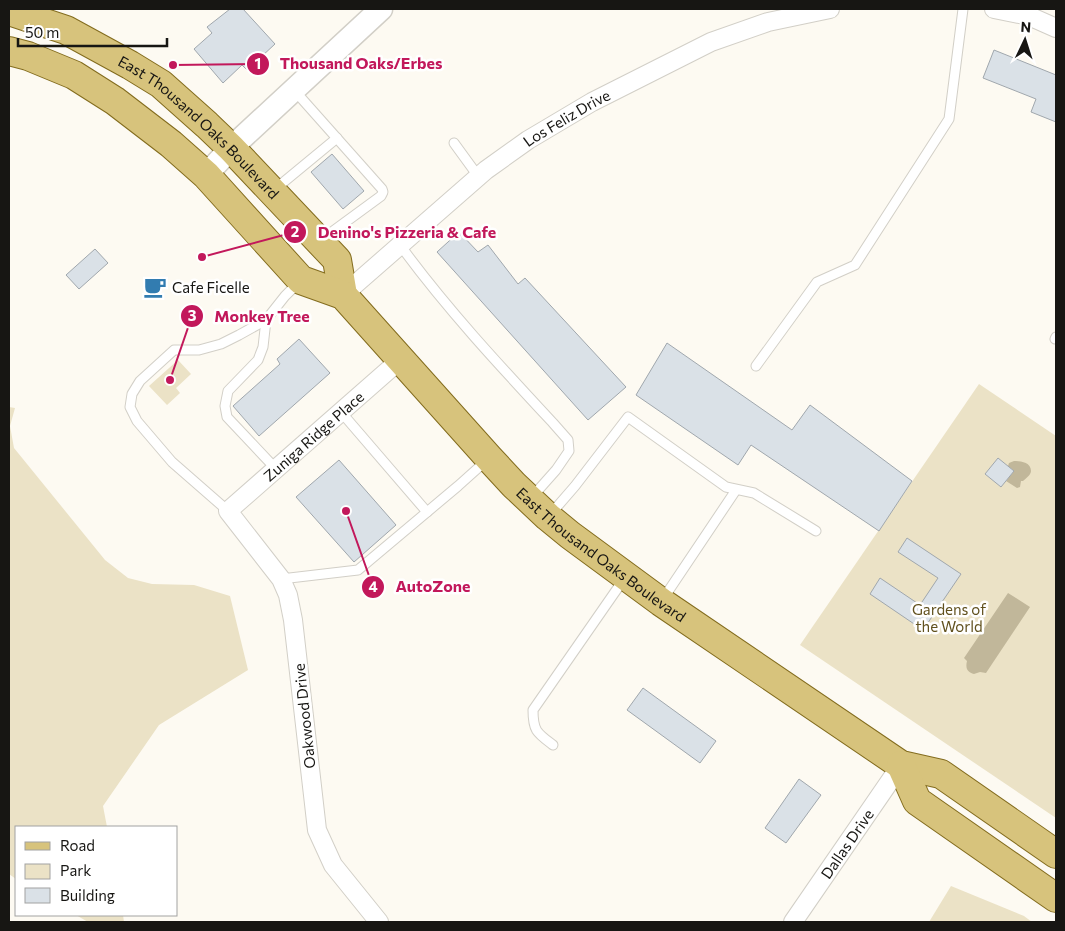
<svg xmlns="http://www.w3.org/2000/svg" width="1065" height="931" viewBox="0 0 1065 931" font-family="Commissioner,sans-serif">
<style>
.green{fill:#ebe2c6}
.water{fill:#c1b79a}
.building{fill:#dae1e7;stroke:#a0a7ad}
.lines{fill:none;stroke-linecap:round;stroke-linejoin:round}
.service-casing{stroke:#d2cfc7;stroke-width:11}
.minor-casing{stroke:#d2cfc7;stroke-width:20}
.tertiary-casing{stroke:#d2cfc7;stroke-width:25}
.primary-casing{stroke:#836c1e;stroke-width:30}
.service{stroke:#fff;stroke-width:9}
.minor{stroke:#fff;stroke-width:18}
.tertiary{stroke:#fff;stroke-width:22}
.primary{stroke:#d7c37c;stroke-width:28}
.labels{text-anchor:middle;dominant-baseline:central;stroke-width:5;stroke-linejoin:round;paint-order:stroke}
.street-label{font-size:15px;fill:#171613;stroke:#fff}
.poi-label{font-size:15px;fill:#171613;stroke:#fff;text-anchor:start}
.park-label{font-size:15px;fill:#61511e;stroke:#fff}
.leader{fill:none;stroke:#c2185b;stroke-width:2}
.callout-dot{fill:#c2185b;stroke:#fff;stroke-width:2}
.mark-label{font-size:15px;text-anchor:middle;font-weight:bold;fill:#fff}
.callout-label{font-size:16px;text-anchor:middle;font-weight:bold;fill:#c2185b;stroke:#fff;stroke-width:5;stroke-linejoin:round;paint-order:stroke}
</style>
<rect width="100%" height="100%" fill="#fdfaf2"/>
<!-- green -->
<g class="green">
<path d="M178,360l13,14 -15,14 4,5 -13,12 -18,-19z"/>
<path d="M979,384l77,52v382l-256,-173z"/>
<path d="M9,407l6,1 -5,18 4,22 91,112 23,18 24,6 42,1 36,11 18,74 -89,55 -56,81 4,21h-91v52l-7,-5z"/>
<path d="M951,886l73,30 8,6h-103z"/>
<path d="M76,915h47l1,7h-36z"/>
</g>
<!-- water -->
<g class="water">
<path d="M1014,461c6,0 17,1 17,10 0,4 -6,8 -8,10h-2l-1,6 -3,1 -11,-7 8,-10 -6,-5 1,-3z"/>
<path d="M1008,593l22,14 -44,66 -6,-1 -6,2c-6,-2 -9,-5 -7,-13l-3,-3z"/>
</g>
<!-- building -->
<g class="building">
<path d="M230,9h13l32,35 -28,26 -5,-5 -19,18 -29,-34 18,-16 -5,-6z"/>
<path d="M994,50l62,25v47l-25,-10 5,-13 -53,-21z"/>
<path d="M332,154l32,37 -21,18 -32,-37z"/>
<path d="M459,232l19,20 10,-7 30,39 7,-6 101,109 -38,33 -151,-168z"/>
<path d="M95,249l13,14 -29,26 -13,-14z"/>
<path d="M299,339l31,34 -71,63 -26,-30 47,-42 -3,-5z"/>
<path d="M667,343l125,87 18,-25 102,76 -33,50 -128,-86 -13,20 -102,-70z"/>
<path d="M998,458l16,13 -13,16 -16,-13z"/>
<path d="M339,460l57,65 -42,37 -58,-65z"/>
<path d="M907,538l54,36 -38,56 -53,-36 10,-16 40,27 18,-27 -40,-26z"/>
<path d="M643,688l73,53 -16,22 -73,-53z"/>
<path d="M799,779l22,16 -35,48 -21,-15z"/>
</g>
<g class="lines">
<defs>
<g id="service">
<path d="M294,90l88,99 1,3 -2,4 -60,44"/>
<path d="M454,143l24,33"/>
<path d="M274,190l63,-52"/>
<path d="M400,245c46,63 100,121 153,178l15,17 1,11 -13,19 -24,27"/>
<path d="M266,320l-3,27 -5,13 -30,31 -3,15 2,11 49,52"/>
<path d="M1055,339l1,-2"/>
<path d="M756,366l61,-84 38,-17 94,-146 14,-110"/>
<path d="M341,412l86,100"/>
<path d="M228,511l-56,-49 -35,-41 -7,-14 2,-13 8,-13 34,-31h25l22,-6 18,-9 27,-15 19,-24 14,-14"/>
<path d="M549,516l26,-30 53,-69 98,70 28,6 62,38"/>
<path d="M281,579l77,-9 100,-84 29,-26"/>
<path d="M663,599l73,-109"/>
<path d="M553,745c-16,-12 -20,-14 -20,-35l91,-131"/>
</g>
<g id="minor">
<path d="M994,9l35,7 27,12"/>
<path id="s1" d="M343,295l143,-125 42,-30 64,-38 119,-60 57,-20 62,-13"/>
<path id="s2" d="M379,922l-46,-57 -16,-35 -24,-210 -5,-25 -7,-16 -53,-68 172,-151"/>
<path id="s3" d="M793,922l108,-157"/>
</g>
<path id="tertiary" d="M206,175l25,-27 150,-139"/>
<g id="primary">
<path id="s4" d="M9,11l57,19 64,35 31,19 46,41 24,23 106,112 6,35"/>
<path id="s5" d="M9,51l19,5 46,19 41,26 56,43 35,31 95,105 42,15 146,163 25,27 34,32 22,18 91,67 240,163 40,9 115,80"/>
<path d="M901,765l16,36 139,97"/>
</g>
</defs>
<!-- service casing -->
<use href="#service" class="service-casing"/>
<!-- minor casing -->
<use href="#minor" class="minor-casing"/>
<!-- tertiary casing -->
<use href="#tertiary" class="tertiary-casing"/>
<!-- primary casing -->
<use href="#primary" class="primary-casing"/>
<!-- service -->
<use href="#service" class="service"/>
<!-- minor -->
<use href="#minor" class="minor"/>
<!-- tertiary -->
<use href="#tertiary" class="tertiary"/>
<!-- primary -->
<use href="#primary" class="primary"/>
</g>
<!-- icons -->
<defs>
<symbol id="cafe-bare" viewBox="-9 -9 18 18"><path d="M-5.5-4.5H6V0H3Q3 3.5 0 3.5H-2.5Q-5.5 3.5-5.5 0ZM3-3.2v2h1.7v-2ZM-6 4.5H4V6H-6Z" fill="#327cb0" stroke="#fff" stroke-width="2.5" paint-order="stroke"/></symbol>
</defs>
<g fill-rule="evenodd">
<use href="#cafe-bare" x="139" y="271" width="32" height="32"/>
</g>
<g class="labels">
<!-- street labels -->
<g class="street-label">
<text stroke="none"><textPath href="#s1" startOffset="286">Los Feliz Drive</textPath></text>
<text stroke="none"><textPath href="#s4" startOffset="226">East Thousand Oaks Boulevard</textPath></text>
<text stroke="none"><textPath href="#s2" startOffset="566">Zuniga Ridge Place</textPath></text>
<text stroke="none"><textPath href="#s5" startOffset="789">East Thousand Oaks Boulevard</textPath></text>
<text transform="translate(304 716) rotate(-96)">Oakwood Drive</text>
<text stroke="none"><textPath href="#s3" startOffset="95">Dallas Drive</textPath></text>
</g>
<!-- poi labels -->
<g class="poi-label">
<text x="172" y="287">Cafe Ficelle</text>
</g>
<!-- park labels -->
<g class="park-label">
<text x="949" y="609">Gardens of<tspan x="949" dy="17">the World</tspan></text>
</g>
</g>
<!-- callouts -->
<path class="leader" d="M173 65L258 64M202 257L295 232M170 380L192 316M346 511L373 587"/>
<g class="callout-dot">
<circle cx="173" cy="65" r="5"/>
<circle cx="202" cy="257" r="5"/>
<circle cx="170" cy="380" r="5"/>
<circle cx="346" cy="511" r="5"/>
<circle cx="258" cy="64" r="12"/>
<circle cx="295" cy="232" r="12"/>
<circle cx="192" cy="316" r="12"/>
<circle cx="373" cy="587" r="12"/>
</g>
<g class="mark-label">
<text x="258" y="69">1</text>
<text x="295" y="237">2</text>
<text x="192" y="321">3</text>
<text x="373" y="592">4</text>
</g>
<g class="callout-label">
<text x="361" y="69">Thousand Oaks/Erbes</text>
<text x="407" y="238">Denino's Pizzeria &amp; Cafe</text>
<text x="262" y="322">Monkey Tree</text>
<text x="433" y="592">AutoZone</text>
</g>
<!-- border -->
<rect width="1065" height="931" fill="none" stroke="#171613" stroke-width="20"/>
<!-- legend -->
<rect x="15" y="826" width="162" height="90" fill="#ffffff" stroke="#a2a2a1"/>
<rect x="25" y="842" width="25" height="8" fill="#d7c37c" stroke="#a2a2a1"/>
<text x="60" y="851" font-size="15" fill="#171613">Road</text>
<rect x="25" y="864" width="25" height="15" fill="#ebe2c6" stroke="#a2a2a1"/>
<text x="60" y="876" font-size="15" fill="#171613">Park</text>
<rect x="25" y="888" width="25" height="15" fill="#dae1e7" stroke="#a2a2a1"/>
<text x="60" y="901" font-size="15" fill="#171613">Building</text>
<!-- north arrow -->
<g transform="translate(1025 40) rotate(4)" stroke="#ffffff" stroke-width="4" paint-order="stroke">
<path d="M0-4L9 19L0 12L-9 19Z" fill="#171613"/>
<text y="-8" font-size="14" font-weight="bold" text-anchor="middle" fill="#171613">N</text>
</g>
<!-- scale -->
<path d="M18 38v8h149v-8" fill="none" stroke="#171613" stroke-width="2.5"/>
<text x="25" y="38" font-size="15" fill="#171613" stroke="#ffffff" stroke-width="4" paint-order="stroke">50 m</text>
</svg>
